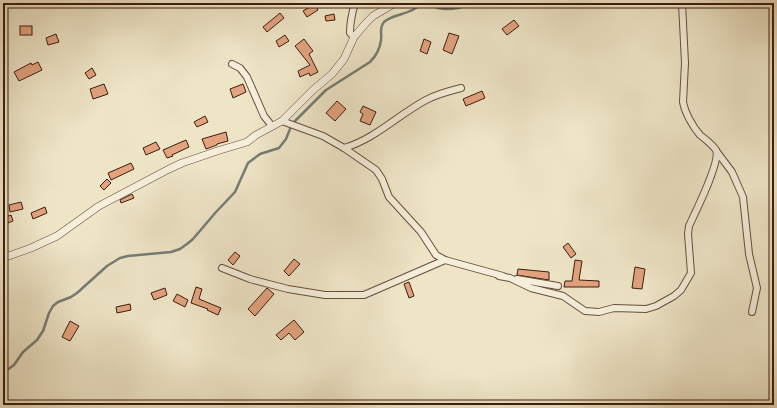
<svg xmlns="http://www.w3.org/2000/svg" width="777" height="408" viewBox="0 0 777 408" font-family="Cardo,serif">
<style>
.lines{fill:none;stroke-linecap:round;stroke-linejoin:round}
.stream{stroke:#757d75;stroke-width:2.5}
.building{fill:#e2a37e;stroke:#3d1c0e}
.minor-casing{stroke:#694e3c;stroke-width:8}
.tertiary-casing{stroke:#694e3c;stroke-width:8}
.minor{stroke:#f4eedb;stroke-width:6}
.tertiary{stroke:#f4eedb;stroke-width:7}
</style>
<rect width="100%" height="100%" fill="#eee5c7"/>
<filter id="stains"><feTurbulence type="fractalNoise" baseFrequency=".005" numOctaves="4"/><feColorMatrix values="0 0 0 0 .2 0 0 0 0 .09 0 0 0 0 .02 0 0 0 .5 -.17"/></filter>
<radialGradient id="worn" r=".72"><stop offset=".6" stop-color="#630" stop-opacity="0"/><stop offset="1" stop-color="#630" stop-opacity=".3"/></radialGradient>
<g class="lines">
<!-- stream -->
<path class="stream" d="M3,373l11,-8 9,-13 14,-12 6,-9 6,-18 4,-7 5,-4 13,-5 6,-4 30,-27 13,-8 8,-2 43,-4 9,-3 7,-5 6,-5 23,-27 19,-20 13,-29 12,-9 19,-6 7,-9 6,-15 34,-34 44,-28c6,-6 10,-13 11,-22 1,-7 -2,-12 3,-18 6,-6 18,-7 26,-11 6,-2 10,-8 17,-7 4,0 8,3 11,4 12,3 23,0 34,-5"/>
</g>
<!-- building -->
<g class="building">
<path d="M315,4l3,6 -11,7 -4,-6z"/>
<path d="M280,13l4,5 -17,14 -4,-5z"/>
<path d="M334,14l1,6 -9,1 -1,-5z"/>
<path d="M514,20l5,6 -12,9 -5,-6z"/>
<rect x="20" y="26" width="12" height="9"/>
<path d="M449,33l10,3 -7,18 -9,-4z"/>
<path d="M56,34l3,8 -11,3 -2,-7z"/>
<path d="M285,35l4,6 -10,6 -3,-6z"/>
<path d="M304,39l9,12 -4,3 9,18 -8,4 -1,-3 -9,4 -2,-6 12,-6 -15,-19z"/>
<path d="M424,39l7,3 -4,12 -7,-3z"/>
<path d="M38,62l4,8 -23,11 -5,-9 17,-9 1,2z"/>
<path d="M92,68l4,7 -7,4 -4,-6z"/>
<path d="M104,84l4,10 -15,5 -3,-10z"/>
<path d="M243,84l3,8 -13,6 -3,-9z"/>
<path d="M482,91l3,7 -19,8 -3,-7z"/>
<path d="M337,101l9,8 -11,12 -9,-8z"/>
<path d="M363,106l13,6 -6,13 -10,-4 3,-7 -3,-2z"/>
<path d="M205,116l3,6 -11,5 -3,-5z"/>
<path d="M226,132l2,9 -11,3v1l-11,4 -4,-10z"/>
<path d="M186,140l3,7 -17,8 1,1 -6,2 -4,-8z"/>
<path d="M156,142l4,7 -14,6 -3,-7z"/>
<path d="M131,163l3,6 -23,11 -3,-7z"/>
<path d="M107,179l4,4 -7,7 -4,-4z"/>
<path d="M132,194l2,4 -13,5 -1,-3z"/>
<path d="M21,202l2,7 -13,3 -1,-7z"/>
<path d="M45,207l2,6 -14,6 -2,-6z"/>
<path d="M11,215l2,6 -10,4v-7z"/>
<path d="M568,243l8,11 -5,4 -8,-11z"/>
<path d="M235,252l5,4 -7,9 -5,-5z"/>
<path d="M294,259l6,5 -11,12 -5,-5z"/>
<path d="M575,260l7,1 -3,19 20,1v6h-35l1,-6h7z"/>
<path d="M635,267l10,2 -3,20 -10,-1z"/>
<path d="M518,269l31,3v8l-32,-5z"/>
<path d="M409,282l5,14 -5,2 -5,-14z"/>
<path d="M196,287l6,2 -3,10 22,9 -3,7 -11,-5 1,-1 -17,-6z"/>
<path d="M165,288l2,7 -13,5 -3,-7z"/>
<path d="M267,288l7,6 -19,22 -7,-7z"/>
<path d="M177,294l11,6 -3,7 -12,-6z"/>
<path d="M130,304l1,6 -14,3 -1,-6z"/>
<path d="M294,320l10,12 -9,8 -6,-7 -8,7 -5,-5z"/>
<path d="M70,321l9,5 -9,15 -8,-4z"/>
</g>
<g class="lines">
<defs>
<g id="minor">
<path d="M354,37l-4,-4c0,-11 2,-20 5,-30"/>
<path d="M232,64l8,4 7,9 17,39 8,10"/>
<path d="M282,121l41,15 21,12 32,22 6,9 7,18 32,35 15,23 9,5 58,16"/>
<path d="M344,148c31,-9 54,-33 82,-48 11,-6 23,-9 35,-12"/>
<path d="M717,152l15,20 11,25 6,57 8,34 -5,24"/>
<path d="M222,268l28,11 38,10 37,6h39l81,-35"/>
<path d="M499,276l11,2 21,10 32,8 22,15 14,1 15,-4 32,1 10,-3 18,-10 7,-6 10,-17 -3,-39 1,-8c6,-13 32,-65 27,-76 -4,-6 -10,-10 -16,-15 -7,-8 -15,-22 -17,-33l2,-39 -3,-60"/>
<path d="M517,279l41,7"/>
</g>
<path id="tertiary" d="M3,258l28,-10 26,-12 42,-30 70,-37 13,-6 35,-12 30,-9 9,-7 26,-14 31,-31 19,-16 12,-15 10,-22 12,-14 7,-7 22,-13"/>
</defs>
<!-- minor casing -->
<use href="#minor" class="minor-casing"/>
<!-- tertiary casing -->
<use href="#tertiary" class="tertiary-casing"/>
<!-- minor -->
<use href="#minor" class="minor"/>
<!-- tertiary -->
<use href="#tertiary" class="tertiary"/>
</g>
<!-- margin -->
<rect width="777" height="408" fill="none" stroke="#eee5c7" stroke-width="16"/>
<rect x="4" y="4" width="769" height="400" fill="none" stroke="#3d1c0e" stroke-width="2"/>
<rect x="8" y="8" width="761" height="392" fill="none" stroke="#3d1c0e"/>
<rect width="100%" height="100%" filter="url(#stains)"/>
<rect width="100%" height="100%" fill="url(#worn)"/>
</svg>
